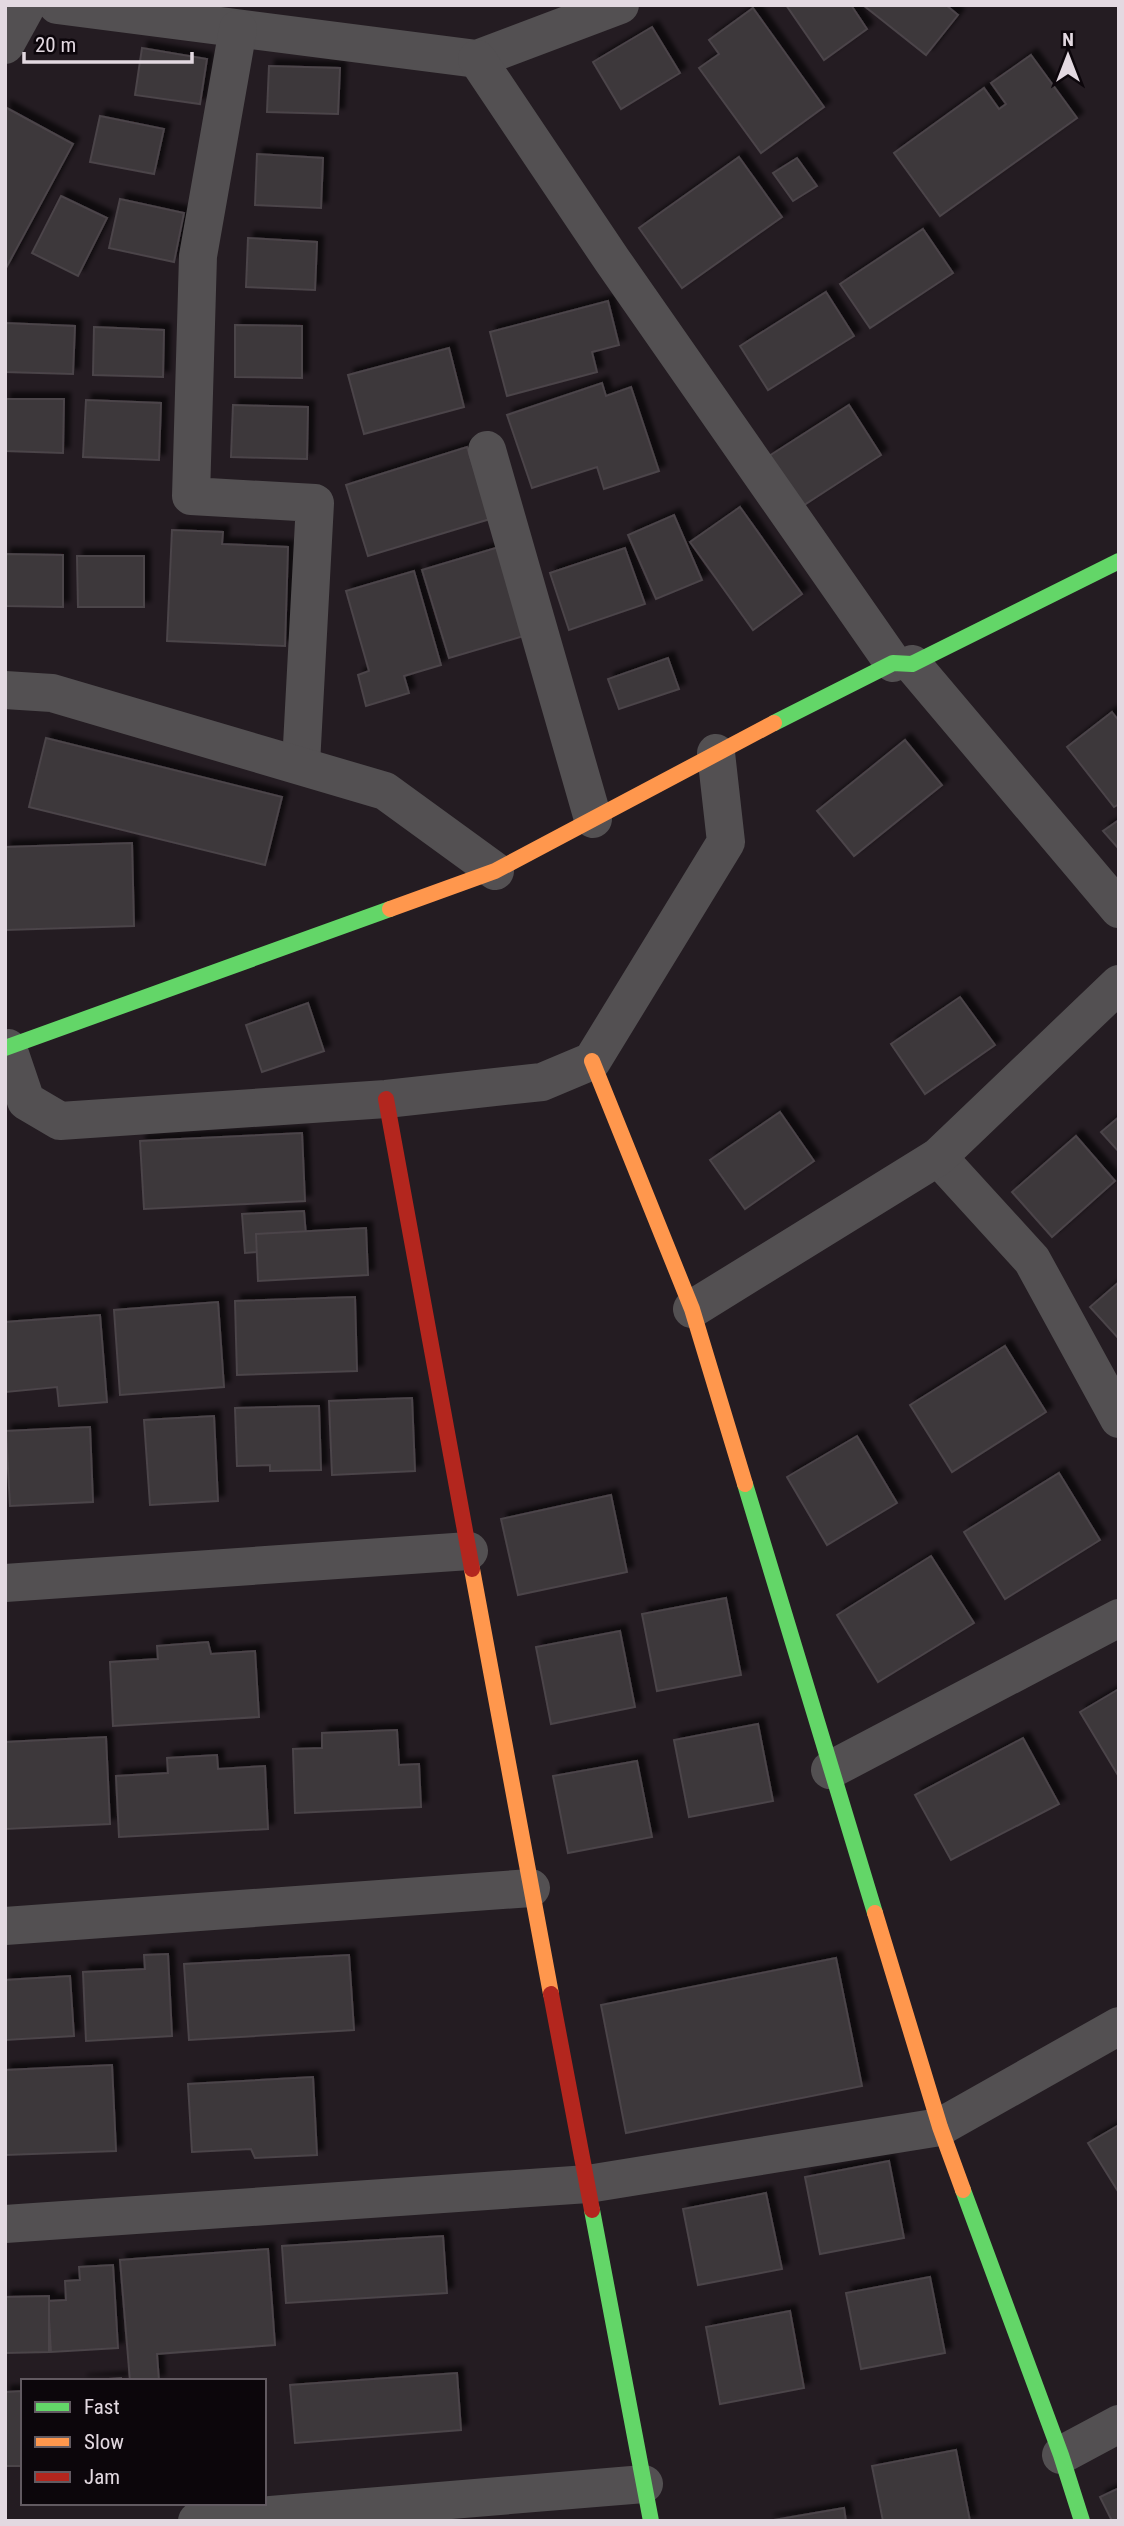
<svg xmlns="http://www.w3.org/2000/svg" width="1124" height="2526" viewBox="0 0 1124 2526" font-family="'Roboto Condensed',sans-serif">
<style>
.building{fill:#3d373b;stroke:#4b4449;stroke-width:2;filter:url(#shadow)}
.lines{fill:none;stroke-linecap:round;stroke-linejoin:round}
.street{stroke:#535052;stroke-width:38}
.fast{stroke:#63d668;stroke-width:16}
.slow{stroke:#ff974d;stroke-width:16}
.jam{stroke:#b3261e;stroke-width:16}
</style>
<defs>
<filter id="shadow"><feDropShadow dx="6" dy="-6" stdDeviation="2" flood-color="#0009"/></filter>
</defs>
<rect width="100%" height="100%" fill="#241c22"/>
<!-- building -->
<g class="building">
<path d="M786,5h65l16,24 -43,31z"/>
<path d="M863,5h83l12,10 -32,40z"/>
<path d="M753,8l71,99 -63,46 -62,-85 20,-14 -10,-14z"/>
<path d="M652,27l28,46 -59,36 -28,-47z"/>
<path d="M142,48l65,11 -7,45 -65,-9z"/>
<path d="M1031,55l46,63 -137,98 -46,-63 90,-65 15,21 7,-5 -15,-21z"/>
<path d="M269,66l71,2 -2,46 -71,-2z"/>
<path d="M5,107l68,37 -68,126z"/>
<path d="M100,116l64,13 -10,45 -64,-12z"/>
<path d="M257,154l66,4 -2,50 -66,-3z"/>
<path d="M739,157l43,60 -100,71 -43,-60z"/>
<path d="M797,158l20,28 -24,15 -20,-28z"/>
<path d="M61,196l46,22 -29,58 -46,-23z"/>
<path d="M120,199l64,14 -10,49 -65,-14z"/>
<path d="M923,229l30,44 -83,55 -30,-44z"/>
<path d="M248,238l69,4 -2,48 -69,-3z"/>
<path d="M826,292l28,44 -86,54 -28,-44z"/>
<path d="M608,301l11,44 -27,7 5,20 -90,24 -17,-64z"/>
<path d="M5,323l70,3 -2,48 -68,-2z"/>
<path d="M235,325l67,1v52l-67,-1z"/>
<path d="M94,327l70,3 -1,47 -70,-2z"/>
<path d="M449,348l15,59 -100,27 -16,-59z"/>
<path d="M602,383l4,13 25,-9 28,84 -55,18 -7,-22 -65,21 -25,-73z"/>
<path d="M5,399h59l-1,54 -58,-2z"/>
<path d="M86,400l75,3 -2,57 -76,-3z"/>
<path d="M233,405l75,2 -1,52 -76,-2z"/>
<path d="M849,405l32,50 -80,52 -32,-51z"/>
<path d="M467,447l23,72 -122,37 -22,-71z"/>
<path d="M740,507l62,87 -49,36 -63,-88z"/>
<path d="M674,515l28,65 -46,19 -28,-64z"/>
<path d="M172,530l51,2 -1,12 66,3 -3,99 -118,-5z"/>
<path d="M499,547l28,88 -78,23 -27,-88z"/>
<path d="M625,548l20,56 -76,26 -19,-57z"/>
<path d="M5,554l58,1v52l-58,-1z"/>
<path d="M77,556h67v51h-66z"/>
<path d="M414,571l27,94 -37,11 5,17 -43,13 -8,-31 11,-4 -23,-80z"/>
<path d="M668,658l11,31 -60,20 -11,-30z"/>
<path d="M1112,712l7,9v83l-5,3 -47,-60z"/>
<path d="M46,738l236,59 -17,68 -236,-58z"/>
<path d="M905,740l37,45 -88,71 -37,-45z"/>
<path d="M1119,820v29l-16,-18z"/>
<path d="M132,843l2,83 -129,4v-83z"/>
<path d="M960,997l35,48 -70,49 -34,-50z"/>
<path d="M308,1003l16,48 -62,21 -16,-47z"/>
<path d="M780,1112l34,49 -69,48 -35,-49z"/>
<path d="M1119,1117v35l-18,-20z"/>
<path d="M302,1133l3,68 -161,8 -4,-68z"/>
<path d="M1076,1136l39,45 -63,56 -40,-45z"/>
<path d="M304,1211l3,37 -62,5 -3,-39z"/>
<path d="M366,1228l2,47 -110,6 -2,-47z"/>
<path d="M1119,1282v57l-29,-32z"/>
<path d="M355,1297l2,74 -120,4 -2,-74z"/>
<path d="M218,1302l6,85 -104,8 -6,-85z"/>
<path d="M100,1315l7,87 -48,4 -2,-19 -51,5 -1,-70z"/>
<path d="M1005,1346l41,66 -94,60 -42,-67z"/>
<path d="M412,1398l3,73 -83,4 -3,-74z"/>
<path d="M319,1406l2,64 -51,1v-6l-33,1 -2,-58z"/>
<path d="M214,1416l4,85 -68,4 -6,-85z"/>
<path d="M90,1427l3,75 -83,4 -4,-75z"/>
<path d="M857,1436l40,67 -70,42 -40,-68z"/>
<path d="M1059,1473l41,67 -95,59 -41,-67z"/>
<path d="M611,1495l16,77 -109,23 -17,-76z"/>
<path d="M931,1556l43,67 -96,59 -41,-67z"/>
<path d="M726,1598l15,77 -84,16 -15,-77z"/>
<path d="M620,1631l15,76 -84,17 -15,-77z"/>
<path d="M208,1642l3,12 44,-3 4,66 -146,9 -3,-64 48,-3 -1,-13z"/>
<path d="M1119,1689v88l-39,-65z"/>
<path d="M758,1724l15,77 -84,16 -15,-77z"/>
<path d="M397,1730l2,35 20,-1 2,43 -126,6 -2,-64 29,-1v-15z"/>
<path d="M106,1737l4,87 -105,5v-87z"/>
<path d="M1023,1738l36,66 -108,56 -36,-65z"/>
<path d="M217,1755l1,14 47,-3 3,63 -149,8 -3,-61 52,-3 -1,-15z"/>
<path d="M637,1761l15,76 -84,16 -15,-77z"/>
<path d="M168,1954l4,82 -86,5 -3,-69 62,-3 -1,-14z"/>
<path d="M349,1955l5,75 -165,10 -5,-76z"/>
<path d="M836,1958l26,128 -236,47 -25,-128z"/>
<path d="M70,1976l4,60 -69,4v-60z"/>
<path d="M112,2065l4,86 -111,4v-85z"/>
<path d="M313,2077l4,78 -62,3 -4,-9 -59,3 -4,-68z"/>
<path d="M1119,2125v68l-31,-50z"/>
<path d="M889,2161l15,77 -84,16 -15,-77z"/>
<path d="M766,2193l16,76 -84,16 -15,-76z"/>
<path d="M443,2236l4,57 -161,10 -4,-57z"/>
<path d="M268,2249l7,96 -118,9 2,27h-29l-10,-121z"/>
<path d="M113,2265l5,83 -67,4 -3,-51 18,-1 -1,-19 15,-1 -1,-13z"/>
<path d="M930,2277l15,76 -84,16 -15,-76z"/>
<path d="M49,2296v56l-44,1v-56z"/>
<path d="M790,2311l14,77 -84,16 -14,-77z"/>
<path d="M457,2373l4,57 -166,13 -5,-58z"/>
<path d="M121,2378v3h-40z"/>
<path d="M23,2391v75h-18v-74z"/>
<path d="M956,2450l14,71h-87l-11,-55z"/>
<path d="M1119,2488v33h-7l-12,-24z"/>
<path d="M844,2508l2,13h-78z"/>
</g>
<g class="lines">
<!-- street -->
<g class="street">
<path d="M57,5l420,54 143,-54"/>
<path d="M238,29l-40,227 -7,240 124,7 -14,261"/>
<path d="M5,45l22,-40"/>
<path d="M477,59l135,201 281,403"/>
<path d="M487,450l106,369"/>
<path d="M912,664l207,245"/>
<path d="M5,690l47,3 333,98 110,80"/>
<path d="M8,1048l18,53 34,20 326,-22 156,-17 50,-21 134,-219 -10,-89"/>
<path d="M938,1157l94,103 87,159"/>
<path d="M692,1309l246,-152 181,-173"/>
<path d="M5,1583l464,-32"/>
<path d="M830,1770l289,-152"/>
<path d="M5,1926l526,-38"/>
<path d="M5,2224l583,-40 352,-57 179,-101"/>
<path d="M1061,2455l58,-31"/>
<path d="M197,2521l447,-37"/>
</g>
<!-- fast -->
<g class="fast">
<path d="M774,723l119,-60 19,1 207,-103"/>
<path d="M5,1048l385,-139"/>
<path d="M745,1484l130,429"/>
<path d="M963,2190l98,265 21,66"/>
<path d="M592,2210l59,311"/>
</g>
<!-- slow -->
<g class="slow">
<path d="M390,909l105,-38 279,-148"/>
<path d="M592,1061l100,248 53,175"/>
<path d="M472,1569l79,425"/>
<path d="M875,1913l65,214 23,63"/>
</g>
<!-- jam -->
<g class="jam">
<path d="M386,1099l86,470"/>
<path d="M551,1994l41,216"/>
</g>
</g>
<!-- border -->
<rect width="1124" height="2526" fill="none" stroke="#e3d9e1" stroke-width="14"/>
<!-- legend -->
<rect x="21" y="2379" width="245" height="126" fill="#0c060b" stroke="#625a61" stroke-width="2"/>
<rect x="35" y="2402" width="35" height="10" fill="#63d668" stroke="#625a61" stroke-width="2"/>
<text x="84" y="2414" font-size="21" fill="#e3d9e1">Fast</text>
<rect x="35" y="2437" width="35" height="10" fill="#ff974d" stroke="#625a61" stroke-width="2"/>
<text x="84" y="2449" font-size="21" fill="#e3d9e1">Slow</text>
<rect x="35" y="2472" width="35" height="10" fill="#b3261e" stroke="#625a61" stroke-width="2"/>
<text x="84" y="2484" font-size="21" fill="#e3d9e1">Jam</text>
<!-- north arrow -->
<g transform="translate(1068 56)" stroke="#0c060b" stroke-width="5" paint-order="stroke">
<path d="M0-5L12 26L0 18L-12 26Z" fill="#e3d9e1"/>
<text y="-10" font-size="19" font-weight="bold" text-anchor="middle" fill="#e3d9e1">N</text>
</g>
<!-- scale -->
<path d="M24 52v10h168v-10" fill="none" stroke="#e3d9e1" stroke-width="3.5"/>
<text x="35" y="52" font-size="21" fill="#e3d9e1" stroke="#0c060b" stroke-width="5" paint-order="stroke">20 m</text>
</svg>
